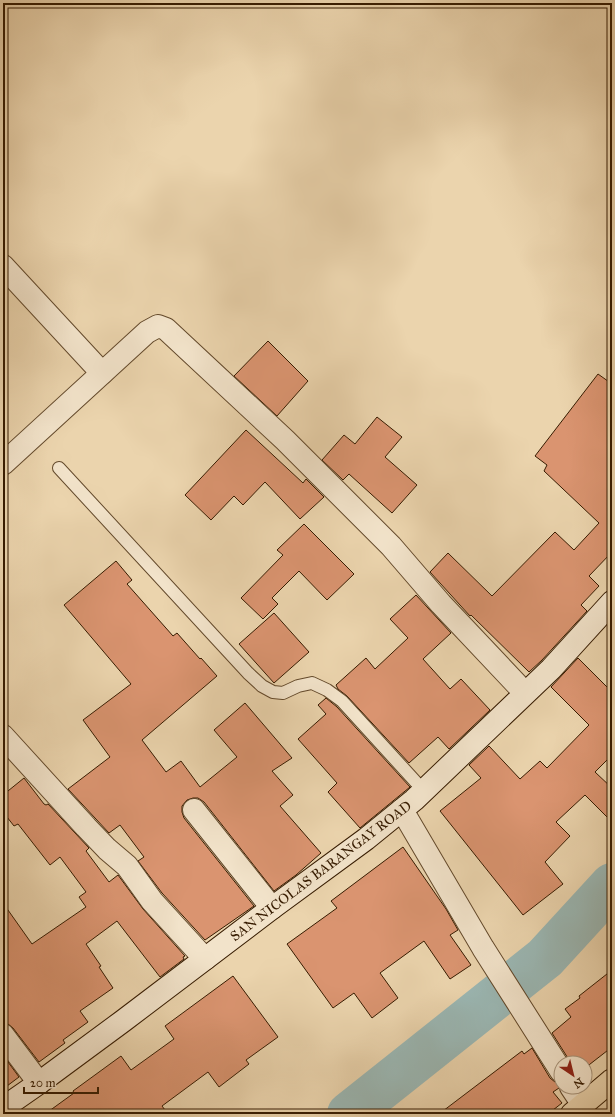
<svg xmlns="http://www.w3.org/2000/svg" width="615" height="1117" viewBox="0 0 615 1117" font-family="'IM FELL Great Primer',serif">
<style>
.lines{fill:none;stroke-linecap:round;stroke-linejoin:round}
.river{stroke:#9bb7b3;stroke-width:44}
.building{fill:#da9470;stroke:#361b00}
.lane-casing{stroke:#63492b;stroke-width:14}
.street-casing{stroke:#63492b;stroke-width:24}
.secondary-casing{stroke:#361b00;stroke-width:24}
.highway-casing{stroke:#361b00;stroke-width:24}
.lane{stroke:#f2e3ca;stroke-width:12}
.street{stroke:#f2e3ca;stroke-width:22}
.secondary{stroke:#f2e3ca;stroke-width:22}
.highway{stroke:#ebd4ad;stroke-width:22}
.labels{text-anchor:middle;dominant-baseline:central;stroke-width:4;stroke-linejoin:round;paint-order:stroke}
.street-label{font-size:14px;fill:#361b00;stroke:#f2e3ca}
</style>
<rect width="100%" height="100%" fill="#ebd4ad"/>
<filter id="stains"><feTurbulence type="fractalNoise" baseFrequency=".005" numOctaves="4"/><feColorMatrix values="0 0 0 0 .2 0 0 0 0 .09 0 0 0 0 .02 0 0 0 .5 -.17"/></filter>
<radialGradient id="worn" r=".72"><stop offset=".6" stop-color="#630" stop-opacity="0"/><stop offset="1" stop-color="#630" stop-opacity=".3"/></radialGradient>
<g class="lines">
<!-- river -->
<path class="river" d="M349,1114l196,-156 67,-73"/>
</g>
<!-- building -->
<g class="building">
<path d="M268,341l40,40 -31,35 -43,-40z"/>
<path d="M598,374l14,10v168l-23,24 10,10 -18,19 6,6 -45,49 -13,12 -58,-57 -1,1 -40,-44 18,-19 44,43 63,-64 19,18 25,-27 -55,-52 3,-6 -12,-9z"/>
<path d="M377,417l25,20 -17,20 32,28 -25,28 -43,-39 -6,6 -21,-20 22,-25 11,9z"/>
<path d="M246,430l57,53 3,-4 18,18 -24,22 -35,-37 -22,23 -9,-9 -23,24 -26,-25z"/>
<path d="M304,524l50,50 -27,26 -28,-29 -27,27 6,6 -15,15 -22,-21 42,-43 -6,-5z"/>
<path d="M116,561l16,19 -5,4 46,52 4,-3 23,26 1,-1 16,18 -75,64 24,32 15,-11 19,26 37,-30 -23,-27 31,-27 47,55 -20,13 21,24 -13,11 41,47 -25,22 -22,16 -70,-89 -6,-4h-5l-6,2 -5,6v6l2,6 70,88 -49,34 -43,-47 -24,-32 6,-4 -24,-32 -11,8 -41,-44 42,-32 -27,-37 48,-36 -67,-79z"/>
<path d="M416,595l35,38 -28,26 27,30 11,-10 29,31 -41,39 -11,-12 -29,26 -62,-67 -9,-7 -2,-4 30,-27 9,11 33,-31 -18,-19z"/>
<path d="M274,613l35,39 -35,31 -35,-39z"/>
<path d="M578,658l34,34v63l-17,17 17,16v34l-27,-27 -29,27 14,14 -25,26 18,22 -40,31 -83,-104 41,-33 -12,-13 20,-19 31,33 20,-18 7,7 42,-43 -38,-38z"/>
<path d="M326,698l11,9 73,80 -50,41 -32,-36 9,-9 -39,-44 28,-25 -8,-9z"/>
<path d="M24,778l20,26 2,1 2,-1 41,44 -3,3 23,31 9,-7 25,34 42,47 -2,1 1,2 -24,18 -43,-56 -31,23 15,22 -2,1 14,21 -33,23 8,11 -25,18 2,3 -26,19 -26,-34 -5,-4 -5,-1v-120l29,41 54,-37 -7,-10 7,-5 -26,-35 -10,8 -32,-41 -4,2 -11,-14v-17z"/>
<path d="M403,847l43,62 12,21 -8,5 21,30 -21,14 -26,-38 -44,32 18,25 -26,20 -18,-25 -21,15 -46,-64 50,-36 -6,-7z"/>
<path d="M612,970v77l-27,21v-5h-14l-19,-30 19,-16 -6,-8 15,-11 -1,-2z"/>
<path d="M233,976l45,61 -32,23 3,4 -30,23 -11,-15 -46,34 6,8h-123l29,-21 -1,-2 48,-35 10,14 43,-31 -9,-13z"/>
<path d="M532,1048l18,30 5,4 4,1v5l-6,4 9,11 -14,11h-109l83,-63 2,3z"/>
<path d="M8,1062l11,15 -16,12v-24z"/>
</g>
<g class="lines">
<defs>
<path id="lane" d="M59,468l189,205 14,13 11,6 10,1 15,-7 14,-3 15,7 15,11 82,90"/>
<g id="street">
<path d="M3,266l99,107"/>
<path d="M3,464l144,-132 11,-6 8,3 119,111 106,106 50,58 84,89"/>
<path d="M3,736l83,91 21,22 20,17 25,35 53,58"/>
<path d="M194,810l78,98"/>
<path d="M402,810l81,138 78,123"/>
<path d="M3,1035l36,48"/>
<path d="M571,1087l12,18"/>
</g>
<path id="secondary" d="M3,1108l36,-25 84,-62 149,-113 94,-69 48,-39 137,-131 61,-67"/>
<path id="highway" d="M572,1114l40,-34"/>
</defs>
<!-- lane casing -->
<use href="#lane" class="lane-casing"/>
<!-- street casing -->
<use href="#street" class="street-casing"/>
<!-- secondary casing -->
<use href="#secondary" class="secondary-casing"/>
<!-- highway casing -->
<use href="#highway" class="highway-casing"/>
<!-- lane -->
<use href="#lane" class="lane"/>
<!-- street -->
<use href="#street" class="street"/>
<!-- secondary -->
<use href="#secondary" class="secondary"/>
<!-- highway -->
<use href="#highway" class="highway"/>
</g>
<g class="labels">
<!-- street labels -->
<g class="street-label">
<text transform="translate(321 871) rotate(-37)">SAN NICOLAS BARANGAY ROAD</text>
</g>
</g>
<!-- margin -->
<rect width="615" height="1117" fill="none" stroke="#ebd4ad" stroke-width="16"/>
<rect x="4" y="4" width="607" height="1109" fill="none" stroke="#361b00" stroke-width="2"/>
<rect x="8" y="8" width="599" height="1101" fill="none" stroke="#361b00"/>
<!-- north arrow -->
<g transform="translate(573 1075) rotate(145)"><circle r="19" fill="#f2e3ca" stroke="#a79379"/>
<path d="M0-3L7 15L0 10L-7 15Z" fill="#8f2418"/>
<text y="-6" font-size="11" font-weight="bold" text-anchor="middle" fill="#361b00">N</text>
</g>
<!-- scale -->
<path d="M24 1087v6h74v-6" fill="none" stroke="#361b00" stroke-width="2"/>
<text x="30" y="1087" font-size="12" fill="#361b00" stroke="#f2e3ca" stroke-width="3" paint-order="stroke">20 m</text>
<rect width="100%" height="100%" filter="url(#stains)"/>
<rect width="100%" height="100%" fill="url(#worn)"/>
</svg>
